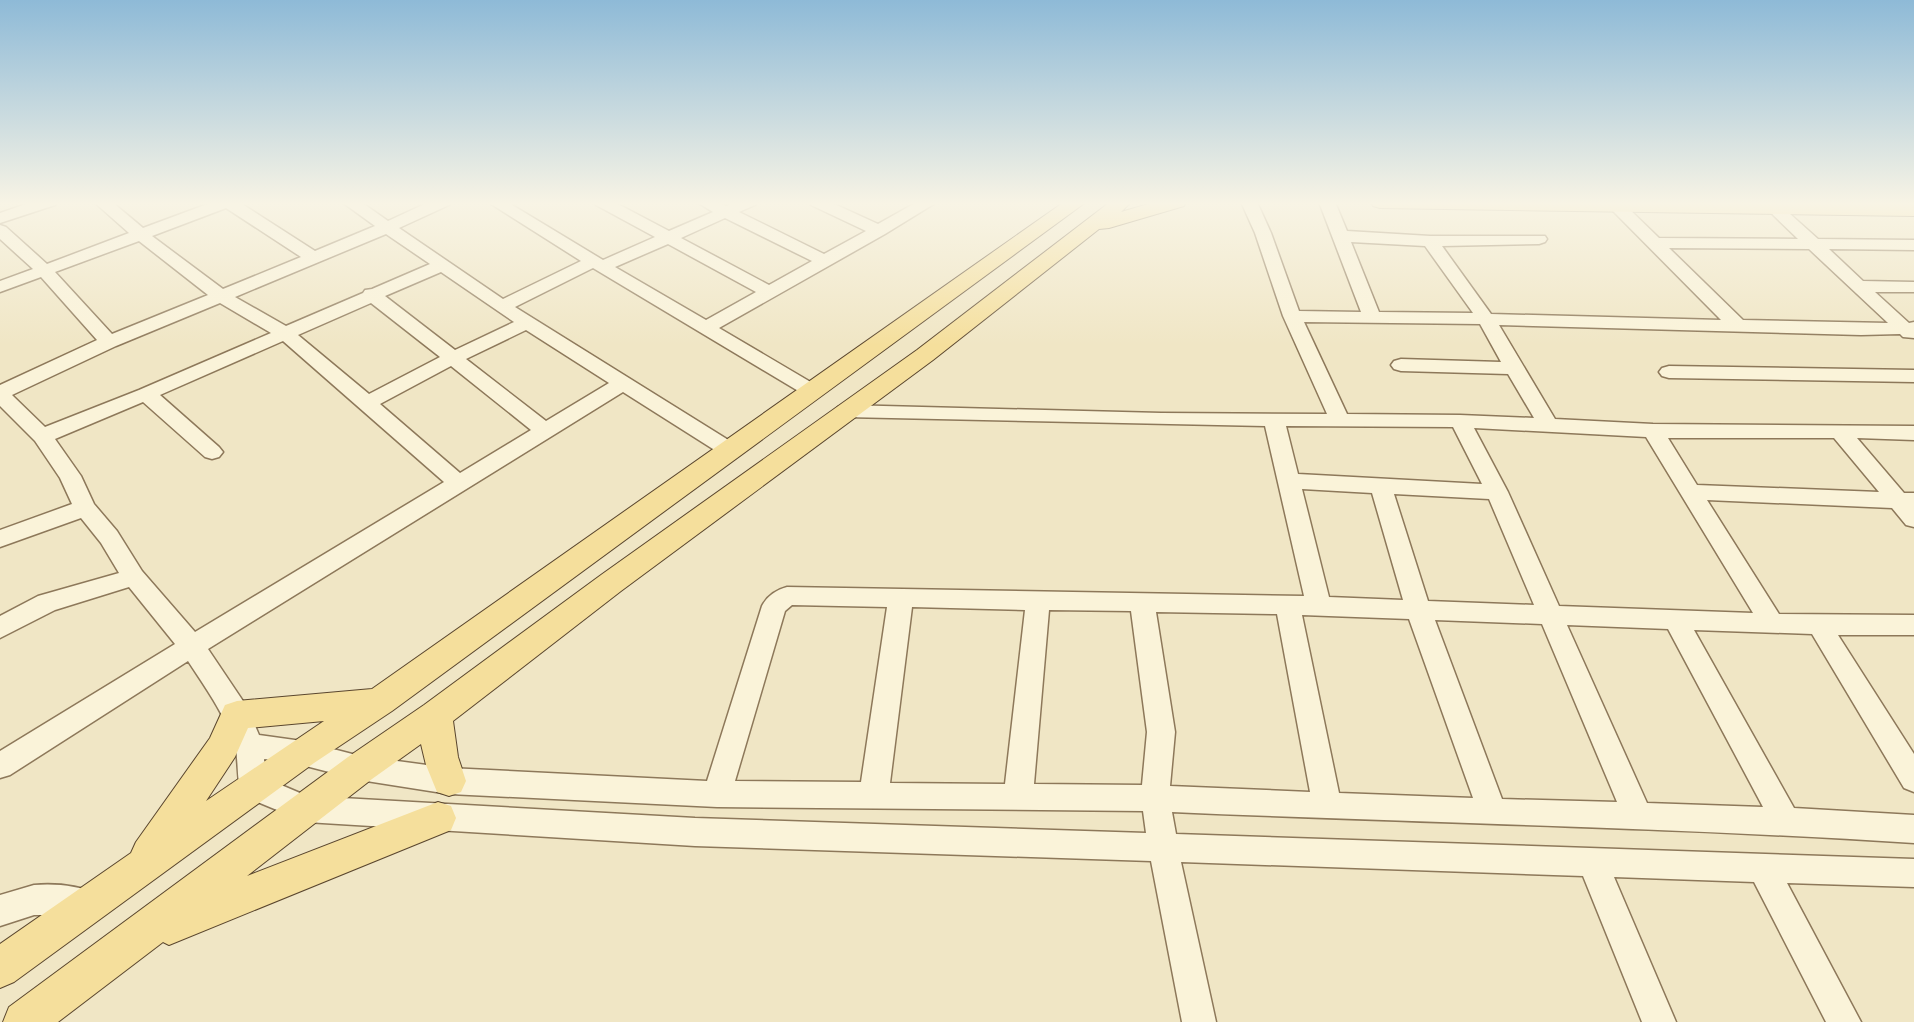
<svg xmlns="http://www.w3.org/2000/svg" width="1914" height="1022" viewBox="0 0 1914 1022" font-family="'Libre Baskerville',serif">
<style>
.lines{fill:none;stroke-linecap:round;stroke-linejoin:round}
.minor-casing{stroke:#8d785a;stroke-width:3}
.major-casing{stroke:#5a462e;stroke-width:2}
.minor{fill:#faf3d9;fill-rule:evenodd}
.major{fill:#f5df9c;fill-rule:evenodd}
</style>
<rect width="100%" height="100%" fill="#f0e6c5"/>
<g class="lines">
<defs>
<g id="minor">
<path d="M32,202h25l-2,3 -55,18v-10z"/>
<path d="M94,202h18l31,26 70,-26h26l76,49 60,-25 -33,-24h19l27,19 41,-19h22l-2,3 -50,23 104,71 78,-38 -93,-59h19l96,58 52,-23 -59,-32 -2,-3h20l55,29 44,-19 -16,-10h21l8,4 9,-4h22l-2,3 -16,7 85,42 42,-23 -55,-26 -2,-3h21l48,22 39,-22h20l-52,32 -166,94 100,59 3,4 -3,4 -7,2 -7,-2 -212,-127 -78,39 223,139 4,5 -4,5 -7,2 -7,-2 -101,-64 -415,257 39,58 12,28 43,6 58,15 89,12 258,13 55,-175c5,-10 14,-16 25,-19l517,9 -39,-170 -420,-9 -7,-2 -3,-4 3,-4 7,-2 316,8 166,1 -44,-98 -28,-83 -14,-31h16l14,31 28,78 62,1 -42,-110h16l12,29 83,5h115l2,3 -2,3 -6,2 -97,2 49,68 230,6 -109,-110 -2,-3 2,-3h12l35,34 139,1 -32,-31 2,-3h12l38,34 96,1v10l-85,-1 34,32 51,1v10h-39l34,31 5,-1v16l-11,-1 -3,-3 -39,1 -362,-10 56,94 98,5 261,2v14l-57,-2 47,55h10v34l-8,-2 -14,-17 -185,-8 72,114 135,1v20h-76l76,119v38l-10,-4 -92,-154 -118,-4 100,178 120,7v28c-247,-16 -494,-20 -742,-31l4,22 738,25v28l-127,-4 74,139h-35l-72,-140 -140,-5 62,145h-34l-59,-146 -402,-14 35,160h-34l-31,-161 -456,-15 -389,-24 -63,-26c-8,-17 -3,-36 -9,-53 -10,-30 -29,-56 -46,-82l-178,114 -10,3v-27l175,-107 -46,-57 -74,23 -55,28v-22l38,-20 81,-23 -18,-30 -20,-25 -81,29v-17l72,-26 -12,-26 -25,-37 -35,-35v-21l97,-45 -56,-63 -41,15v-11l33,-12 -33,-30v-14l6,2 41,37 82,-31zM226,208l75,49 -78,32 -71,-53zM725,218l87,43 -43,24 -88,-47zM386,234l44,30 -58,25 -7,1 -2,3 -77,33 -51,-29zM139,241l69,54 -96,39 -57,-62zM1351,242l74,4 48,67 -94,-1zM668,244l88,48 -50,28 -91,-53zM1669,248l140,1 79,74 -145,-3zM441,272l73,50 -59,28 -70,-54zM220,303l51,30 -132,57 -94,37 -33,-32 104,-49zM371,303l69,54 -71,37 -71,-59zM1304,322l176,2 21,38 -100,-3 -7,2 -3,4 3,4 7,2 107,3 26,44 -74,-3 -113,-1zM526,330l83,53 -63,38 -80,-62zM283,341l161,141 -249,150 -53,-61 -25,-40 -23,-27 -13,-28 -26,-37 88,-37 62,55 7,2 7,-2 4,-5 -4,-5 -59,-52zM451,366l80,64 -71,43 -80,-69zM1286,426l167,1 29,57 -184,-10zM1474,428l172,9 107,176 -194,-7 -51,-114zM1668,438h166l45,54 -182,-7zM1302,489l70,4 31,107 -74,-3zM1394,494l95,5 45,106 -106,-4zM792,605l95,2 -26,175 -126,-1 50,-170zM912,607l113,3 -20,174 -115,-1zM1049,610l82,1 16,121 -5,53 -108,-1zM1156,612l121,2 33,178 -140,-6 5,-54zM1302,615l107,4 64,179 -134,-5zM1435,620l107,4 75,178 -115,-3zM1567,625l101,4 95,178 -116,-4zM264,759l38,6 58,15 89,14 268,13 426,4 3,22 -451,-15 -388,-22 -40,-17z"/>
<path d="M1669,366l245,4v12l-245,-4 -7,-2 -3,-4 3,-4z"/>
<path d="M34,885c22,-2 45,1 66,9l5,11 -5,11 -11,4 -35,-5h-20l-34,11v-31z"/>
</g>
<g id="major">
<path d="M1064,202h22l-694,509 -78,52 -300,219 -14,6v-44l131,-91 5,-11 74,-104 15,-33 12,-4 135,-12zM324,721l-118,80 29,-44 13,-29z"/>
<path d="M1110,202h21l-10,10 34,-10h31l-2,4 -75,22 -10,1 -166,131 -312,231 -168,130 5,36 8,24 -5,11 -12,4 -12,-4 -11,-27 -5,-21 -49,35 -125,97 191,-74 13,4 5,12 -5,12 -282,115 -6,-3 -105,80h-55l6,-15 339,-250 76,-52 177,-130 316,-225z"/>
<path d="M1371,202l543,2v12l-534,-8 -7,-2z"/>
</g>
</defs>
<!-- minor casing -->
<use href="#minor" class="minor-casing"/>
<!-- major casing -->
<use href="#major" class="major-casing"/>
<!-- minor -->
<use href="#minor" class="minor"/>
<!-- major -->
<use href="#major" class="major"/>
</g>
<!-- sky -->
<linearGradient id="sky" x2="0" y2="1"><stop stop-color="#8ebad7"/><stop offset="0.59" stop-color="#f8f4e5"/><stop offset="1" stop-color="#f8f4e5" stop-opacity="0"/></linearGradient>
<rect width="1914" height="345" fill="url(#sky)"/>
</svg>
